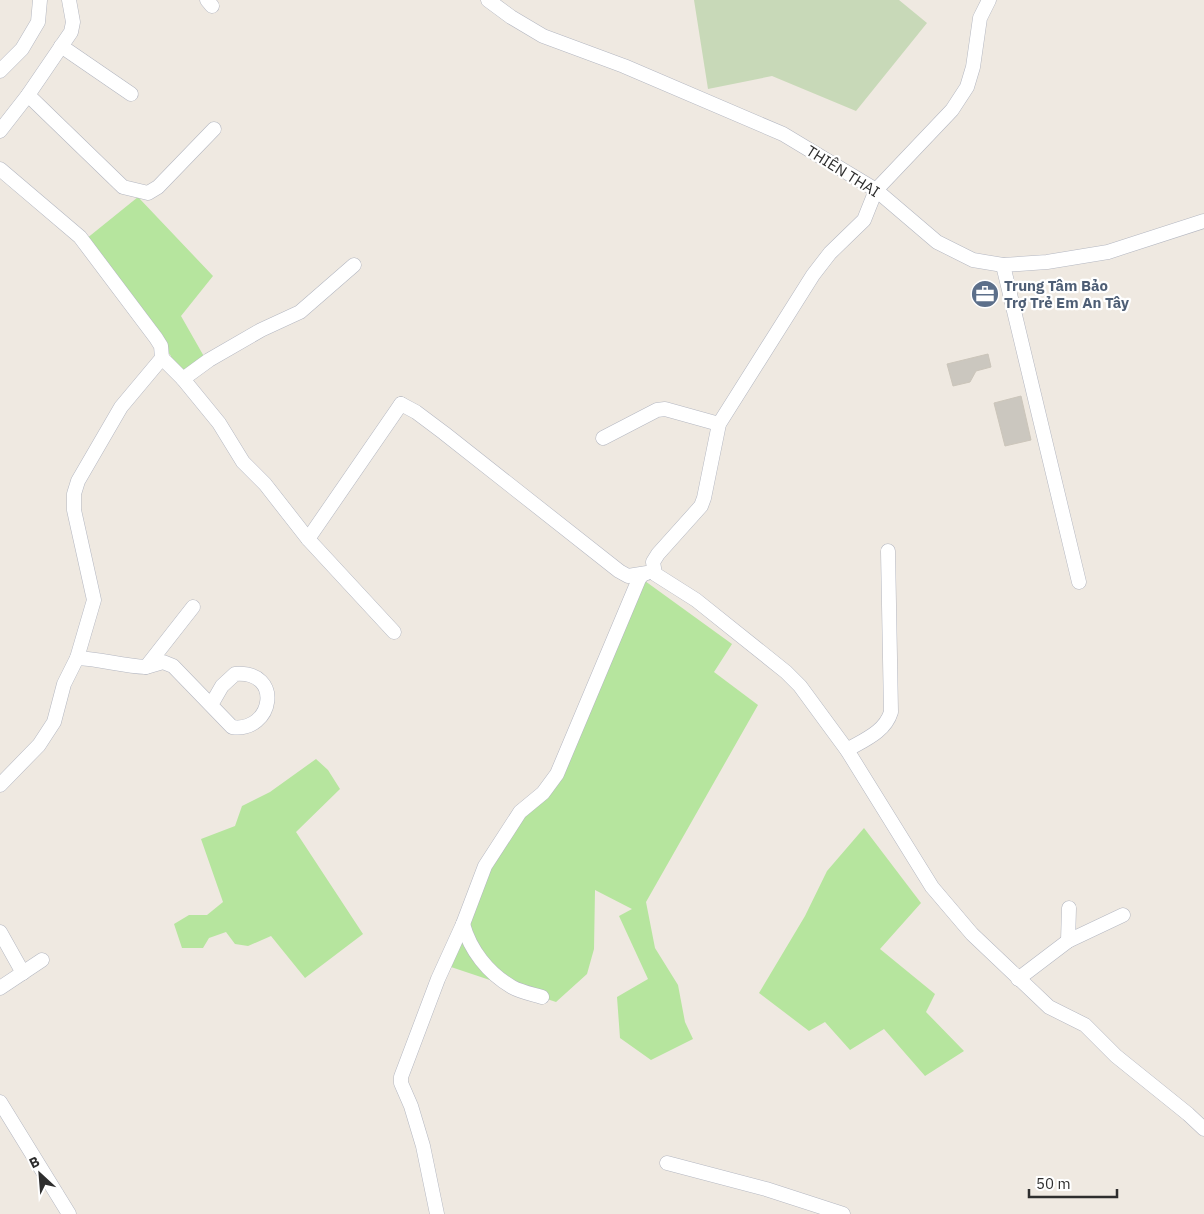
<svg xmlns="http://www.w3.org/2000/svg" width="1204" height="1214" viewBox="0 0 1204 1214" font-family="'IBM Plex Sans',sans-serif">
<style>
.green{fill:#b6e59e}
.cemetery{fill:#c8d9b8}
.building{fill:#cbc7bf;stroke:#cbc5ba}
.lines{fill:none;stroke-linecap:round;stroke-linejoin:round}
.minor-casing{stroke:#b4b7c1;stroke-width:15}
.minor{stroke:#fff;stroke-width:14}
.labels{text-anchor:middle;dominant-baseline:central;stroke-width:4.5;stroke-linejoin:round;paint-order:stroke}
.street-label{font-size:15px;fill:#2e2e2e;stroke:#fff}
.service-label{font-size:15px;font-weight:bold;fill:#4e5e75;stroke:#fff;text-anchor:start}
</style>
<rect width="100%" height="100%" fill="#efe9e1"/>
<!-- green -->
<g class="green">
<path d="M138,197l75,79 -32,40 25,44 -27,23 -15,-14 7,-13 -85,-117z"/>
<path d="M645,581l87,63 -18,28 44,33 -112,197 9,46 23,37 7,37 8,17 -42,21 -31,-22 -3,-41 31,-18 -29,-63 13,-7 -37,-19 -1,59 -7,25 -31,28 -105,-35 40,-101 38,-58 32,-35z"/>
<path d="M316,759l12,11 12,19 -44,43 67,102 -58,44 -34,-42 -23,10 -13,-2 -9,-12 -17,6 -6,10h-21l-8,-24 15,-9h18l16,-13 -22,-63 34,-13 7,-20 28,-14z"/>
<path d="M864,828l57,75 -41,46 55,45 -9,18 38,39 -39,25 -41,-47 -34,21 -25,-28 -16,9 -50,-38 46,-77 22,-45z"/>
</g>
<!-- cemetery -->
<path class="cemetery" d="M694,0h205l28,23 -71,88 -84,-35 -64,13z"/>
<!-- building -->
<g class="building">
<path d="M988,354l3,13 -15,4 -6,11 -17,4 -6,-22z"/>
<path d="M1021,396l10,44 -26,6 -11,-43z"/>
</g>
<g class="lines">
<defs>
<g id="minor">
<path d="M207,0l5,6"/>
<path d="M488,0l23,17 32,19 81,30 159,68 93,56 61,52 36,18 30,5 44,-3 61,-10 96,-31"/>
<path d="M989,0l-9,18 -7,49 -6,20 -15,23 -76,80 -12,30 -34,33 -17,22 -94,149 -15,74 -3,8 -43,48 -5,8 2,12 41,26 90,72 14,14 47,64 85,137 40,47 77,73 36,18 31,31 72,58 16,15"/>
<path d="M61,46l70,48"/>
<path d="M0,71l22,-22 16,-27 2,-22"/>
<path d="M28,95l95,92 25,6 10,-6 56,-58"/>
<path d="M0,131l28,-36 43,-63 2,-10 -4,-22"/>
<path d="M0,169l80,68 76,101 5,8 1,12 -41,49 -43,74 -4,13v16l20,90 -17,58 -13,26 -10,38 -15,23 -39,40"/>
<path d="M1003,265l76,317"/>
<path d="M162,358l21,21 36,44 24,39 22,22 43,55 86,93"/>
<path d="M183,379l26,-19 52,-30 39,-18 54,-47"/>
<path d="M401,404l15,8 28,21 175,138 9,5 19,-3"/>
<path d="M603,438l54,-28 8,-1 54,15"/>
<path d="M308,539l93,-135"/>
<path d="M77,658c24,1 45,8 69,9l47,-60"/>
<path d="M146,667l17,-5 10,4 59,61c41,6 52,-57 3,-53l-13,12 -11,19"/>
<path d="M847,750c17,-10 38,-18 44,-38l-3,-161"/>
<path d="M463,924c7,26 25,49 49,63 9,5 20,7 30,10"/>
<path d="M0,932l23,41"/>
<path d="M1068,941l1,-33"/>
<path d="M1018,979l50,-38 55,-26"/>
<path d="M0,988l42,-28"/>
<path d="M0,1102l69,112"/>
<path d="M667,1163l99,26 77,25"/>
<path d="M437,1214l-14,-68 -12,-40 -10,-23v-6l37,-98 25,-55 22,-58 35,-54 23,-19 14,-19 82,-195 4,-5"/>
</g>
</defs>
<!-- minor casing -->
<use href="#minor" class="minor-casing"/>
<!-- minor -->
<use href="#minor" class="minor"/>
</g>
<!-- icons -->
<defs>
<symbol id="office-disc" viewBox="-11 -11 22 22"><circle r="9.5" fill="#5c6f8a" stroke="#fff"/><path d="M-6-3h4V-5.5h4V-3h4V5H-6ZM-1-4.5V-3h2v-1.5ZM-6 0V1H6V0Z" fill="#fff"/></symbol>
</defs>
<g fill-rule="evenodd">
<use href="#office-disc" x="969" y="278" width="32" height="32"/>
</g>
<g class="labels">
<!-- street labels -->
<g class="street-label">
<text transform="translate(843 171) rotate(32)">THIÊN THAI</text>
</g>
<!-- service labels -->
<g class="service-label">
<text x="1004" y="285">Trung Tâm Bảo<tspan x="1004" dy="17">Trợ Trẻ Em An Tây</tspan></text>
</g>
</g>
<!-- north arrow -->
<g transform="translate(40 1174) rotate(334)" stroke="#ffffff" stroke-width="4" paint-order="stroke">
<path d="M0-4L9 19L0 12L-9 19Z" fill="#2e2e2e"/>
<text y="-8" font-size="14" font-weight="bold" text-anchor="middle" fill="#2e2e2e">B</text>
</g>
<!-- scale -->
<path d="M1029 1189v8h88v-8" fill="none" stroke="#2e2e2e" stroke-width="2.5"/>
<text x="1036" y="1189" font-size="15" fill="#2e2e2e" stroke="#ffffff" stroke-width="4" paint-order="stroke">50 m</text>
</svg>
